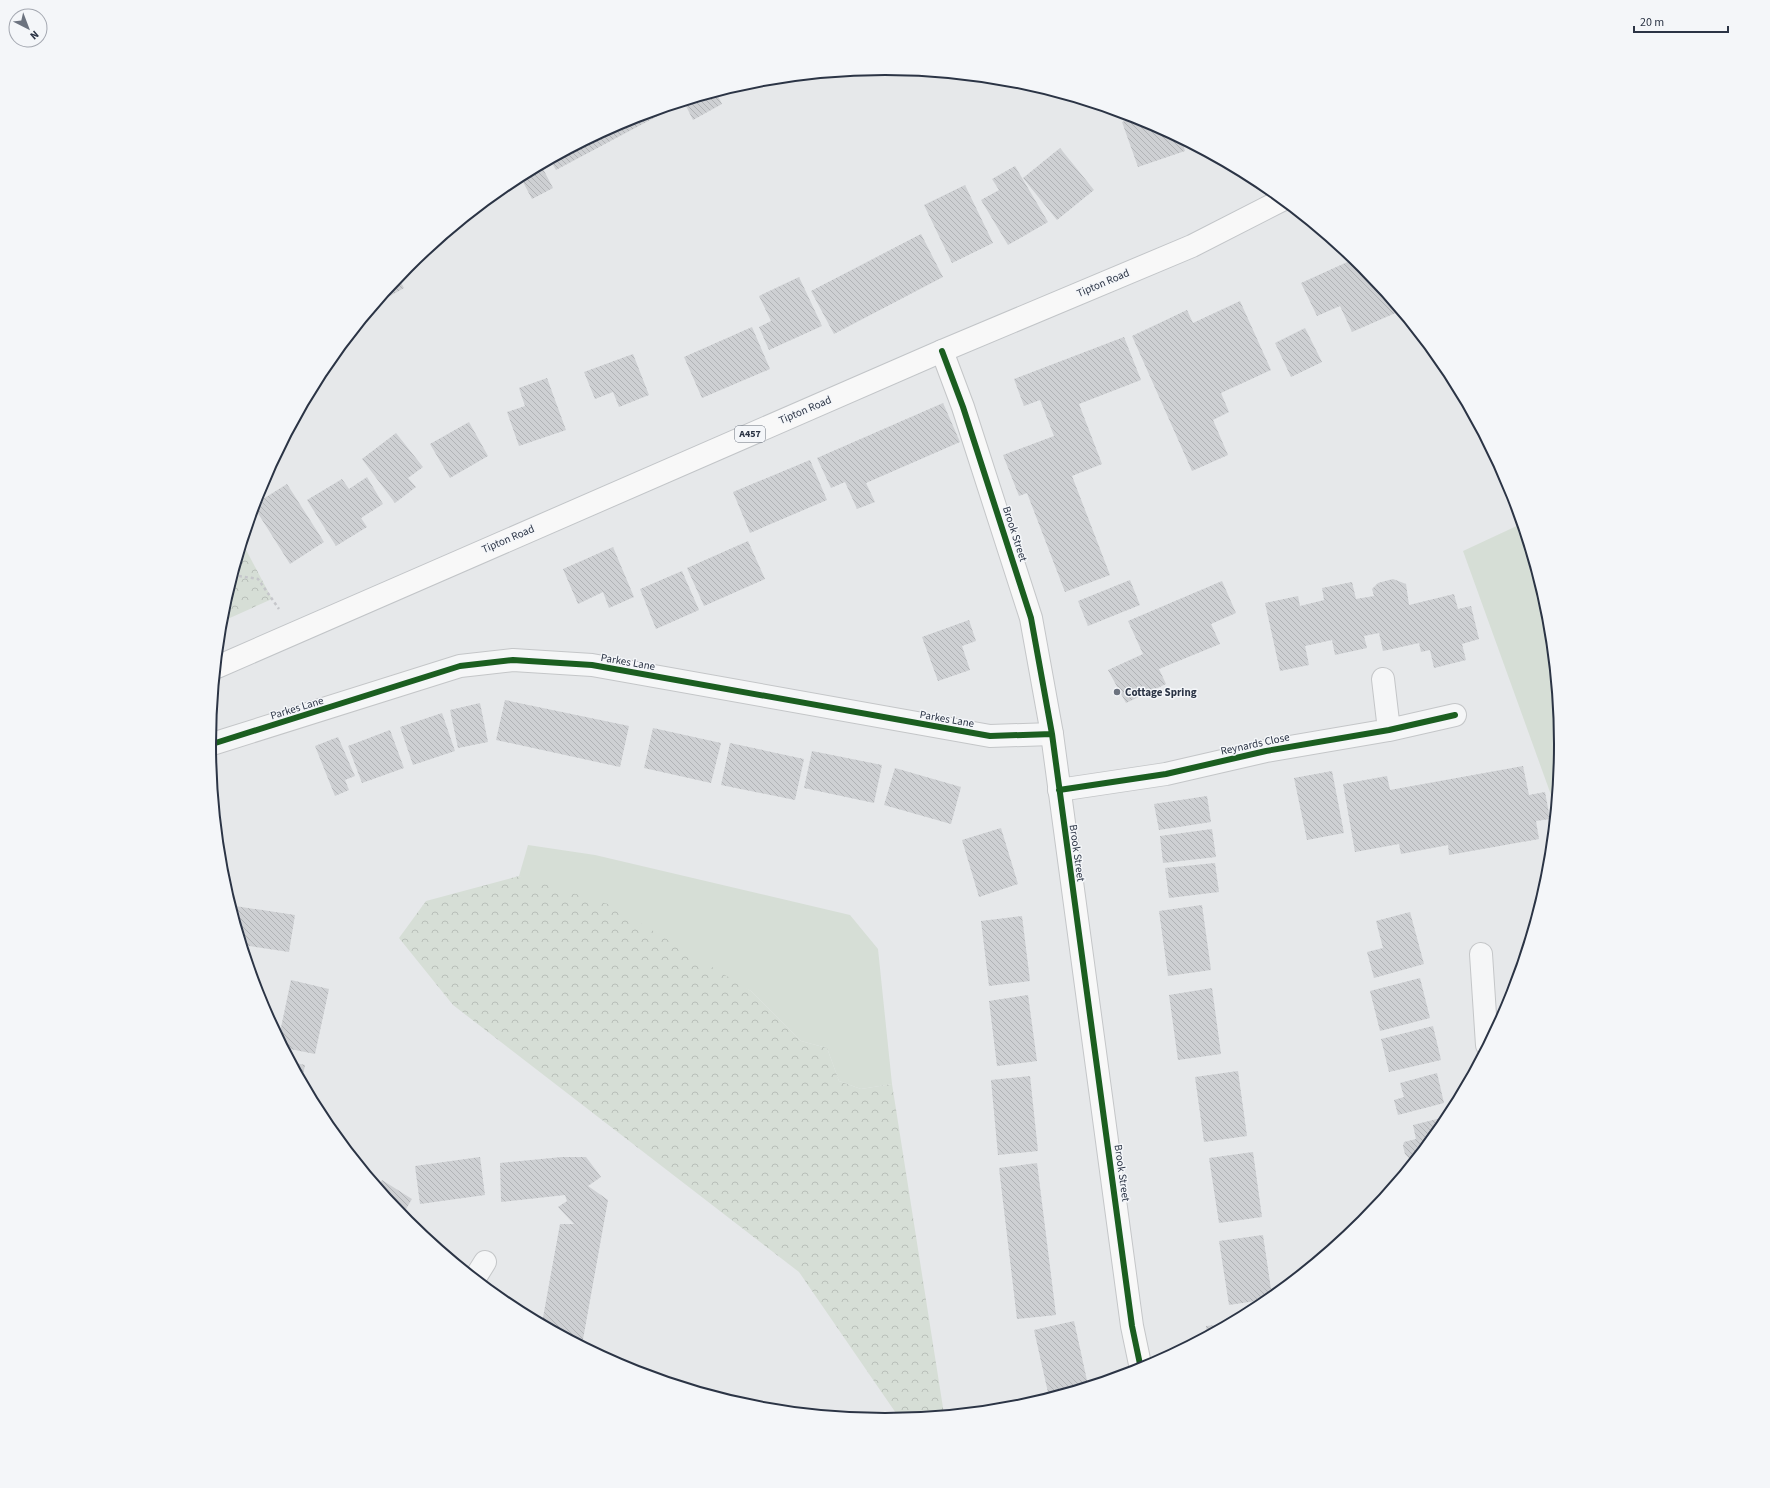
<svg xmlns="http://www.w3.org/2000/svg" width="1770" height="1488" viewBox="0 0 1770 1488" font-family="'Source Sans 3',sans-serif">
<defs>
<pattern id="forest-crowns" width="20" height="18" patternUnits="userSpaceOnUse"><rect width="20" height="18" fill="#d6ded6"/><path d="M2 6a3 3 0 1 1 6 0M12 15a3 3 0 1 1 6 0" fill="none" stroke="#b8bfb9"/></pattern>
<pattern id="building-back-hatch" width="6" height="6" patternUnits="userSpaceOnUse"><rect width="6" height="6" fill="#ced0d3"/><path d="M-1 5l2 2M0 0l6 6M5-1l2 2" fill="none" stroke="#b1b3b6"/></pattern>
</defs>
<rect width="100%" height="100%" fill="#e6e8ea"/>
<path fill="#d6ded6" d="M1521,524L1548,612L1561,744L1555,806L1463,551Z
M528,845L595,855L850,915L878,949L892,1084L861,1089L839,1081L827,1048L801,1041L751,991L519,876Z"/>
<path fill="url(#forest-crowns)" d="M243,544L272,599L221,622L222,612Z
M519,876L611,905L751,991L801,1041L827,1048L839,1081L861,1089L892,1084L944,1414L900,1419L799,1272L453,1005L399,938L426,901Z"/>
<path fill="url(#building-back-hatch)" d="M735,86L718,96L722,104L693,120L684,102Z
M684,102L556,170L550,160L627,119Z
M1136,117L1144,120L1187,142L1183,144L1185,151L1138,167L1122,122Z
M1060,148L1094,190L1057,220L1023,178Z
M541,165L553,188L532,199L523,182L490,198L510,182Z
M1015,166L1048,222L1008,245L981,200L999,190L992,179Z
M965,185L993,243L952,263L924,205Z
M921,234L943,277L834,334L811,291Z
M1354,259L1363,266L1400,311L1352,332L1340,306L1317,316L1301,283Z
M398,277L404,288L376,304Z
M799,277L822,326L769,350L759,327L771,321L759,296Z
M1240,301L1271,370L1221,393L1229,412L1213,420L1228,455L1192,471L1132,336L1187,310L1193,323Z
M752,327L770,369L702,398L684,357Z
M1305,328L1322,362L1291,377L1275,343Z
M1124,337L1141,380L1079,404L1102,464L1072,476L1110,575L1065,592L1027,493L1019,496L1003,455L1054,436L1040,400L1024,406L1014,379Z
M633,354L649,395L619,407L613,392L595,399L584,372Z
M547,378L566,430L519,446L507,412L525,406L519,388Z
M943,403L960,442L866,483L875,502L857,509L845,482L831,488L817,458Z
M469,422L488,456L450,478L430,444Z
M396,433L423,467L408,478L416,487L395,503L362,459Z
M810,460L827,500L750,533L733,492Z
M367,477L383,504L361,518L367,527L336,546L307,500L342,479L349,489Z
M287,484L324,542L290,564L254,507L255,504Z
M748,541L765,579L704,606L687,568Z
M613,547L634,597L609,608L603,592L578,604L563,569Z
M682,571L699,610L656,629L640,589Z
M1393,579L1406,584L1409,605L1454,594L1458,609L1471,606L1479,639L1462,644L1466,660L1434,668L1430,650L1421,652L1419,643L1383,651L1379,633L1364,636L1367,648L1335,655L1332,640L1305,646L1309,665L1280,671L1265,603L1298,596L1300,606L1324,600L1322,588L1352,582L1356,599L1374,596L1372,589L1378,583Z
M1130,580L1140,605L1088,626L1078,601Z
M1222,581L1236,613L1211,624L1220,644L1159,669L1166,684L1126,703L1108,670L1143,654L1128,621Z
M969,620L976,641L962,646L970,670L938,681L922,637Z
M505,700L629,726L620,767L496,740Z
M480,703L488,742L458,748L450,710Z
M442,713L455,751L413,765L400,727Z
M653,728L721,743L711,783L644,768Z
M390,730L404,768L362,783L348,746Z
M338,737L355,776L345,780L349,790L335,796L315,746Z
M730,743L804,759L795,800L721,785Z
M812,751L882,765L874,803L804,788Z
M1523,766L1529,795L1545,792L1550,819L1536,821L1539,839L1449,855L1448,845L1401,854L1399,844L1355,852L1343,784L1387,776L1390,790Z
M895,768L961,787L951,824L884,805Z
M1332,771L1344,833L1307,840L1294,778Z
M1207,796L1211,822L1159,830L1154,804Z
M1001,828L1018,884L979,897L962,840Z
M1212,829L1216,857L1163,863L1160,836Z
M1215,863L1219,892L1169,898L1165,868Z
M1202,905L1211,970L1168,976L1159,911Z
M235,906L295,915L289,952L243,945L234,915Z
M1410,912L1424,964L1374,978L1367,952L1383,948L1376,921Z
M1022,916L1030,981L989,986L981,921Z
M1420,978L1430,1018L1380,1031L1370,991Z
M291,980L329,989L315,1054L285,1048L279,1037Z
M1212,988L1221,1054L1178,1060L1169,995Z
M1028,995L1037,1061L997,1066L989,1001Z
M1433,1026L1441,1060L1389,1072L1381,1039Z
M292,1062L305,1065L302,1080L298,1072Z
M1238,1071L1247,1136L1204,1142L1195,1077Z
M1437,1073L1444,1103L1398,1115L1394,1100L1404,1097L1400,1083Z
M1030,1076L1038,1151L998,1155L991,1080Z
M1445,1117L1446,1121L1415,1159L1411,1160L1405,1154L1403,1146L1404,1142L1416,1139L1413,1125Z
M1253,1152L1262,1217L1219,1223L1209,1158Z
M480,1157L485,1195L420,1204L415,1166Z
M562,1157H586L601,1177L588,1186L608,1200L582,1345L542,1323L560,1224H574L558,1207L567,1201L565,1195L501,1202L500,1163Z
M1037,1163L1056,1315L1017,1319L999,1168Z
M382,1180L412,1199L402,1216L378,1187Z
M1263,1235L1272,1296L1269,1299L1229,1305L1219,1241Z
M1074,1321L1088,1385L1049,1397L1034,1330Z
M1227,1324L1207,1335L1206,1326Z"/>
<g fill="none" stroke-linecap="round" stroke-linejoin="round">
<g stroke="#c4c6c8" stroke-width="24">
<path id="street" d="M1383,679L1389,730
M209,745L460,666L513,660L592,665L990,736L1052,734
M1059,790L1166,774L1266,751L1389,730L1455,715
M1481,954L1487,1045
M475,1278L485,1262"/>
</g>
<g stroke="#c4c6c8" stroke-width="24">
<path id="secondary" d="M942,351L963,407L1031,618L1052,734L1132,1326L1141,1369"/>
</g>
<g stroke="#c2c5c8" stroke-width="24">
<path id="primary" d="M217,667L942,351L1192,246L1282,200"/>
</g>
<path stroke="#c5c6ca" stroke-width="2.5" stroke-dasharray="3 3" stroke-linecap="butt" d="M233,575L258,579L279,609"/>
<use href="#street" stroke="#f5f6f7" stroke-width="22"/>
<use href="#secondary" stroke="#f8f8f8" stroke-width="22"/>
<use href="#primary" stroke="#f8f8f8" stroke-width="22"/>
<g stroke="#f4f6f9" stroke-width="8">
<path id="cycleway" d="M942,351L963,407L1031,618L1052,734L1132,1326L1141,1369
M209,745L460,666L513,660L592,665L990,736L1052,734
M1059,790L1166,774L1266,751L1389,730L1455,715"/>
</g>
<use href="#cycleway" stroke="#1b5e20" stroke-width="6"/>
</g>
<circle fill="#6c737f" stroke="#f4f6f9" stroke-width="1.5" cx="1117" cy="692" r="4"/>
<g text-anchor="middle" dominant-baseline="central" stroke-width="3" stroke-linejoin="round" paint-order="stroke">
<rect fill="#f4f6f9" stroke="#676e7b" stroke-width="1" x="735" y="426" width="30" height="16" rx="3"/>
<g font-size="10" font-weight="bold" fill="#2b3445">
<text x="750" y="434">A457</text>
</g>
<g font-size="11" fill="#2b3445" stroke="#f4f6f9">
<text transform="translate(1103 283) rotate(-23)">Tipton Road</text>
<text transform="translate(805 410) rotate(-23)">Tipton Road</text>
<text transform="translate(1015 534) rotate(72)">Brook Street</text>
<text transform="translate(508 539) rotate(-23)">Tipton Road</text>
<text transform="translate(628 662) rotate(10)">Parkes Lane</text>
<text transform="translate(297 708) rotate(-17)">Parkes Lane</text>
<text transform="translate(947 719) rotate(10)">Parkes Lane</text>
<text transform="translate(1255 744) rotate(-12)">Reynards Close</text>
<text transform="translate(1077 853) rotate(82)">Brook Street</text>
<text transform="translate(1122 1173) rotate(82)">Brook Street</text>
</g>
<g font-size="11" font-weight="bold" fill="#2b3445" stroke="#f4f6f9" text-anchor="start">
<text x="1125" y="692">Cottage Spring</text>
</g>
</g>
<path d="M0 0H1770V1488H0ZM216 744a669 669 0 1 1 1338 0a669 669 0 1 1-1338 0Z" fill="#f4f6f9" fill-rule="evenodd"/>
<path fill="none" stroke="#2b3445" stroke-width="2" d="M216 744a669 669 0 1 1 1338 0a669 669 0 1 1-1338 0Z"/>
<g transform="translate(28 28) rotate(138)"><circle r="19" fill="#f4f6f9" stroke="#a4a8b1"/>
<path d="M0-3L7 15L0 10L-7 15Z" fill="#6c737f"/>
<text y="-6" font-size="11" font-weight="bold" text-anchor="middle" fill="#2b3445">N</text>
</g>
<path d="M1634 26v6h94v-6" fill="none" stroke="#2b3445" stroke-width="2"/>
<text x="1640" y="26" font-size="12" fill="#2b3445" stroke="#f4f6f9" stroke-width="3" paint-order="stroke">20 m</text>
</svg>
